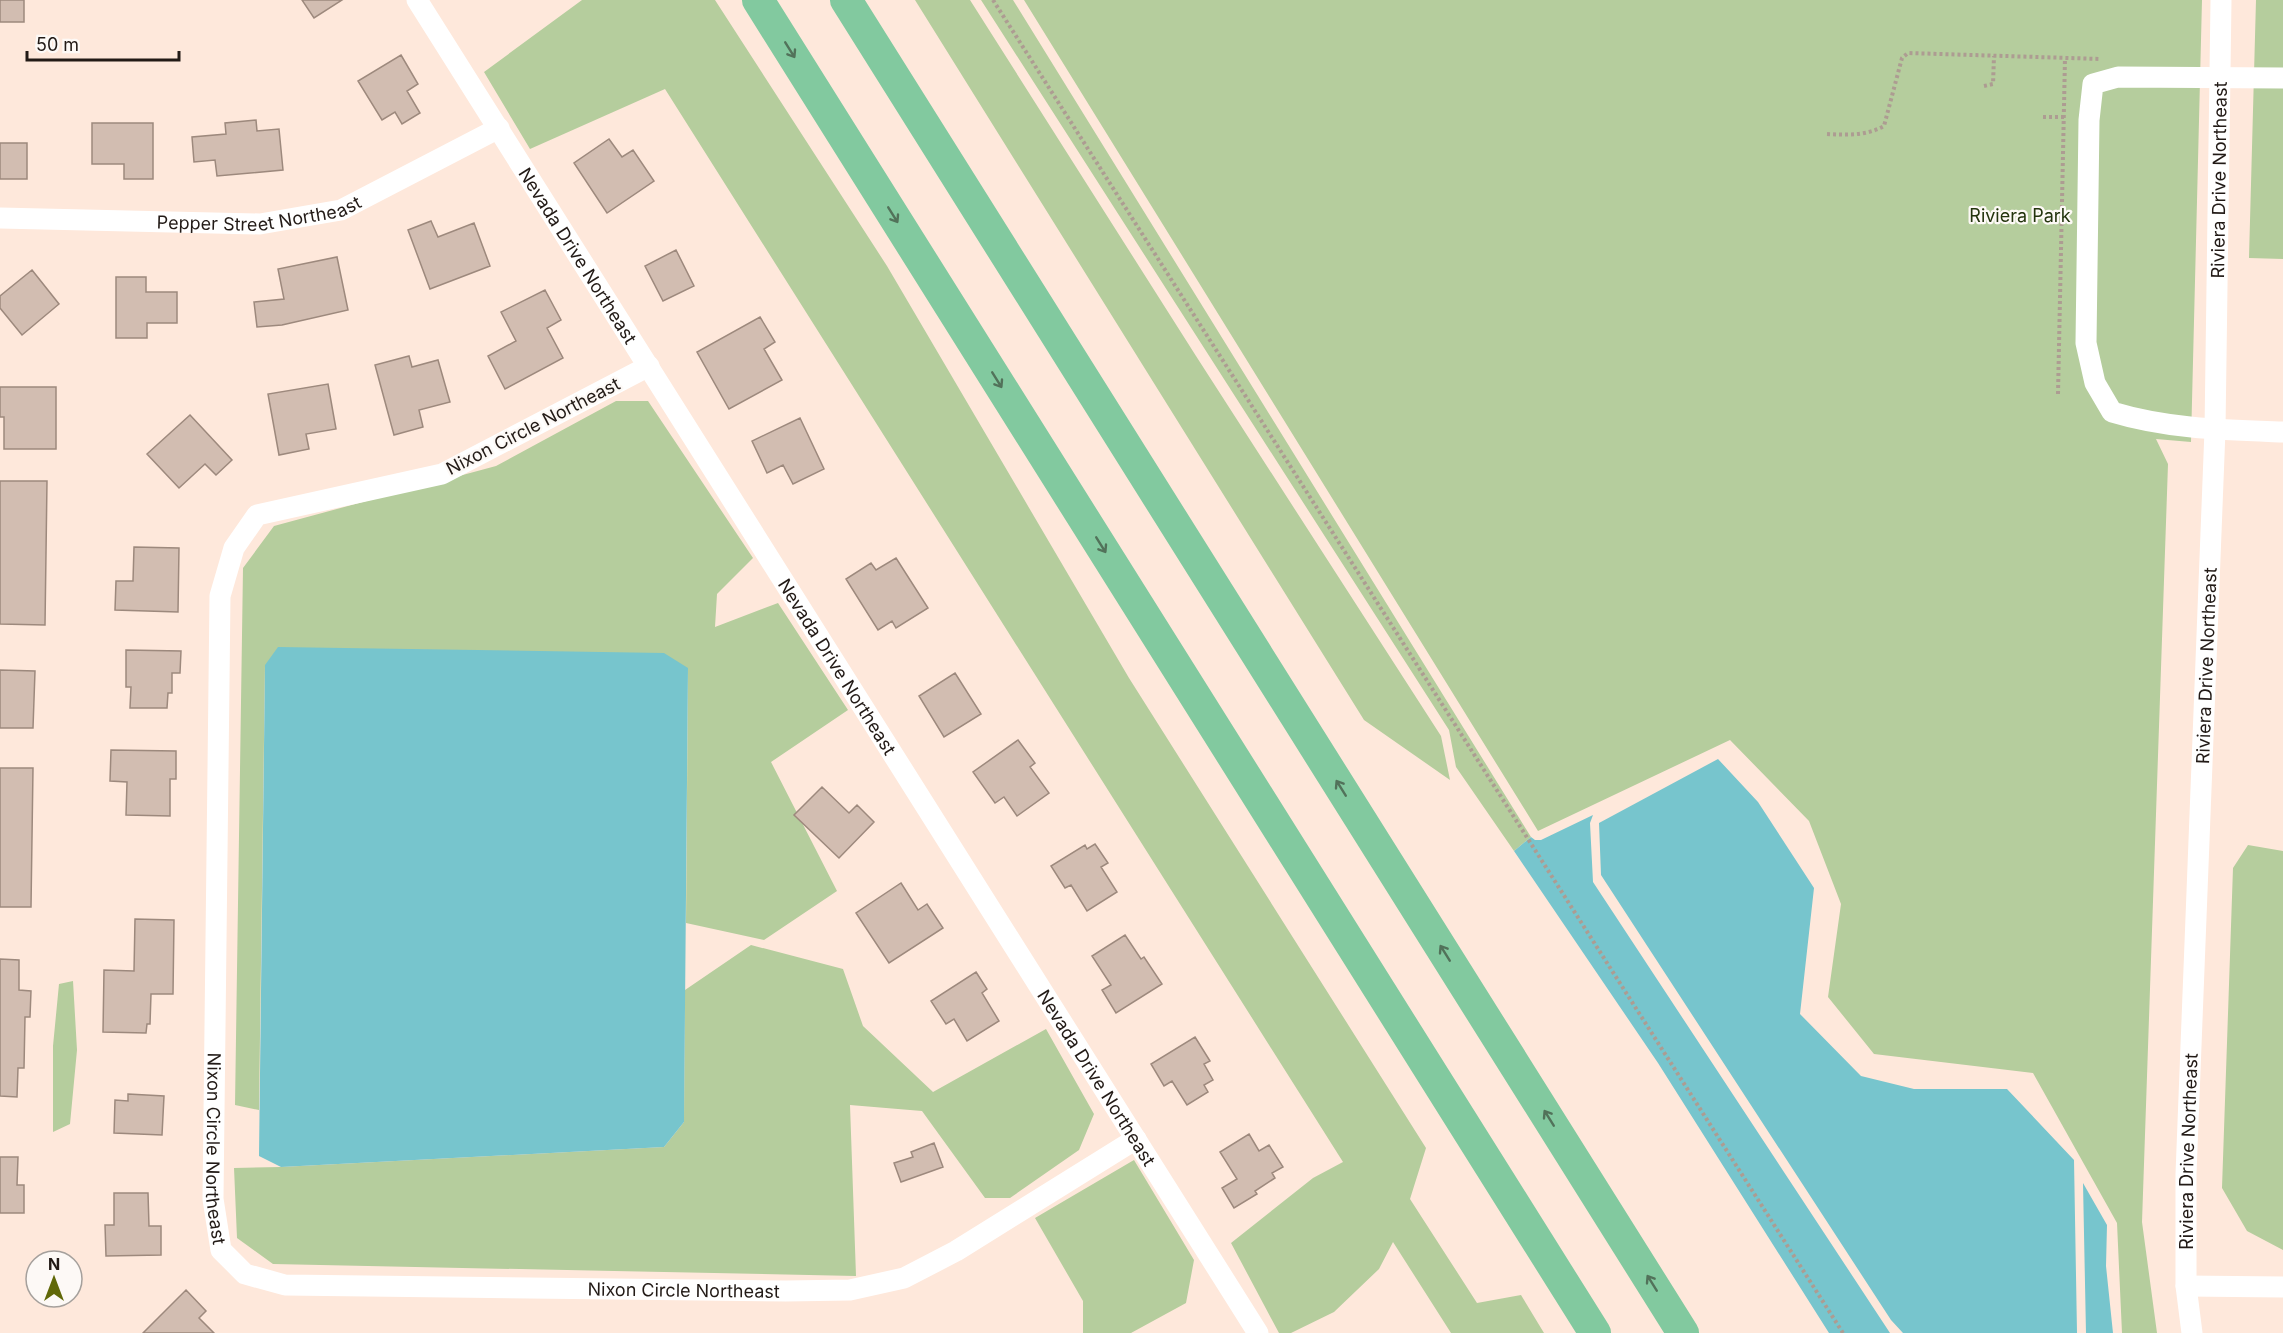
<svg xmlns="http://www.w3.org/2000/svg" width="2283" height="1333" viewBox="0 0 2283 1333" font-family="Inter,sans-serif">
<rect width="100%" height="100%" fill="#fee8db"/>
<path fill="#b5cd9d" d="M582,0H715L887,266L1129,678L1426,1148L1410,1199L1477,1303L1521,1295L1544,1333H1451L1393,1242L1379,1269L1334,1312L1291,1333H1279L1231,1243L1313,1178L1343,1162L665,89L530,149L484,72Z
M915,0H970L1196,356L1441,736L1450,780L1364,720Z
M981,0H1013L1531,837L1514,851L1456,767L1449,730Z
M1024,0H2202L2191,442L2156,439L2168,464L2142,1222L2157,1333H2122L2117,1223L2033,1073L1874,1054L1828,997L1841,904L1809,821L1730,740L1538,831Z
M2256,0H2283V259L2249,258Z
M616,401H648L753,558L717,594L715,627L778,603L848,710L771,762L837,891L764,940L686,923L688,668L265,665L259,1110L235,1105L243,568L274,526L496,466Z
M2248,845L2283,851V1250L2247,1231L2222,1188L2233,868Z
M751,945L843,969L863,1026L933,1092L1046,1029L1094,1114L1079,1150L1010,1198H985L922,1111L850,1105L856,1276L273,1264L237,1238L234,1168L281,1167L664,1147L684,1122L685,990Z
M73,981L77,1050L70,1124L53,1132V1046L59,984Z
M1134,1160L1194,1260L1186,1303L1131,1333H1083V1301L1035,1218Z"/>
<path fill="#77c5cd" d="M278,647L664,653L688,668L684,1122L664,1147L281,1167L259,1156L265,665Z
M1718,759L1758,802L1814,888L1800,1014L1861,1076L1914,1089H2007L2074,1160L2077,1333H1903L1891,1320L1601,875L1599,823Z
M1593,815L1590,823L1593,882L1890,1333H1829L1658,1063L1514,851L1531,837L1535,840H1541Z
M2083,1183L2107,1225L2106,1266L2113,1333H2086Z"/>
<path fill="#d2bdb1" stroke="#9d897d" stroke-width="1.5" d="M0,0H24V22H0Z
M302,0H342L314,18Z
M401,55L418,84L407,91L420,113L402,124L395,112L382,120L358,81Z
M256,120L257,131L279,129L283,170L217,176L215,160L194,162L192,137L226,134L225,123Z
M92,123H153V179H124V164H92Z
M609,139L622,157L633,150L654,181L607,213L574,163Z
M0,143H27V179H0Z
M431,221L438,237L474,223L490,266L430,289L408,230Z
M676,250L694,286L663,301L645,266Z
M337,257L348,310L282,325L257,327L254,302L284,299L278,269Z
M32,270L59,304L22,335L0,308V296Z
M116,277H146V292H177V323H147V338H116Z
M545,290L561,320L547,328L563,358L505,389L488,356L516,341L501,312Z
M760,317L775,342L764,349L782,380L729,409L697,352Z
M409,356L412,367L438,360L450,402L419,410L423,427L394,435L375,365Z
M328,384L336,429L306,434L309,449L279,455L268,394Z
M0,387H56V449H4V417H0Z
M190,415L232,460L216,475L205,464L179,488L147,454Z
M800,418L824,469L793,484L783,465L767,473L752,441Z
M0,481H47L45,625L0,624Z
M134,547L179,548L178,612L115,610L116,581H133Z
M896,558L928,608L896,628L892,621L878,630L846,579L871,563L876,570Z
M126,650L181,651L180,673H172V693H168L167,708H130L131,687H126Z
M0,670L35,671L33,728H0Z
M955,673L981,714L944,737L919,696Z
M1018,740L1035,763L1030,767L1049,793L1017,816L1004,797L995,803L973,772Z
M111,750L176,751V779H170V816L126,815L127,782L110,781Z
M0,768H33L31,907H0Z
M822,787L849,813L857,805L874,822L839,858L794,815Z
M1095,844L1108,863L1101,867L1117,892L1087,911L1071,885L1065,888L1051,866L1085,845L1087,849Z
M901,883L918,910L927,904L943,928L889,963L856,913Z
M135,919L174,920L173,994H151L150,1024H147L146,1033L103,1032L104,970L134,971Z
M1125,935L1141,959L1144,957L1162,984L1116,1013L1102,990L1111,985L1092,956Z
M0,959L19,960V990L31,991L30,1017H25L24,1068H18L17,1097L0,1096Z
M976,972L987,989L982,993L999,1021L967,1041L954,1019L946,1024L931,1001Z
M1195,1037L1210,1061L1204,1064L1213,1080L1204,1085L1208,1092L1187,1105L1172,1081L1164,1086L1151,1064Z
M128,1094L164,1096L162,1135L114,1133L115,1100L128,1101Z
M1249,1134L1259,1151L1269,1145L1283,1167L1272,1173L1275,1178L1255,1191L1257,1194L1234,1208L1222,1188L1237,1179L1220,1152Z
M934,1143L943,1167L901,1182L894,1163L913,1157L911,1152Z
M0,1157H18L17,1185H24V1213H0Z
M114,1193H148L149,1226H161V1255L106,1256L105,1225H114Z
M186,1290L206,1311L199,1318L214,1333H143Z"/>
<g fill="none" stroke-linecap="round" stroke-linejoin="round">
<path stroke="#ad9c92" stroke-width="4" stroke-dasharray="3 3" stroke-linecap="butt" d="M993,0L1843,1333
M1984,86L1993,84L1994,56
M2043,117H2064
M1827,134C1847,135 1866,136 1884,126L1902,58L1908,53L2101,59
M2058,394L2065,58"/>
<g stroke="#fff" stroke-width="21">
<path id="s1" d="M417,0L1258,1333"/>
<path d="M2283,78L2118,77L2093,84L2089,120L2086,343L2095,383L2112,412C2168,429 2225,430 2283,432"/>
<path id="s2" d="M0,218L260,224L341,210L499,128"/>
<path id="s3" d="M649,366L442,474L257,515L234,548L220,596L213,1199L221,1250L245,1274L285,1285L786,1291L850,1290L904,1278L956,1251L1136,1139"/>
<path d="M2186,1286L2283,1287"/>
<path id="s4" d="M2192,1333L2186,1286V1174L2215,430L2221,0"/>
</g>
<path stroke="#82c99f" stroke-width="32" d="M758,0L1595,1333
M846,0L1683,1333"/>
</g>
<defs><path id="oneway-shaft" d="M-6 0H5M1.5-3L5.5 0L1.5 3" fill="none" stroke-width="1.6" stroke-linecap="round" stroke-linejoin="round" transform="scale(1.5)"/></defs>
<g stroke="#52725a">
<use href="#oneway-shaft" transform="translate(790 50) rotate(58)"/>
<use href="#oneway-shaft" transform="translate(893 215) rotate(58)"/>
<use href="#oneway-shaft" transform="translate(997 380) rotate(58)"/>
<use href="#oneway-shaft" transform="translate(1101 545) rotate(58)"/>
<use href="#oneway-shaft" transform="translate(1341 788) rotate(-122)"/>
<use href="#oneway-shaft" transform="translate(1445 953) rotate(-122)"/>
<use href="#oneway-shaft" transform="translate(1549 1118) rotate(-122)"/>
<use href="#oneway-shaft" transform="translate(1652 1283) rotate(-122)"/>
</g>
<g text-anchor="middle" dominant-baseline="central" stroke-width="4.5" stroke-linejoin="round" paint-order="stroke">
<g font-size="18" fill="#221a16" stroke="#fdf9f6">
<text stroke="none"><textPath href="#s4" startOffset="1154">Riviera Drive Northeast</textPath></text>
<text stroke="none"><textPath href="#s2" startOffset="260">Pepper Street Northeast</textPath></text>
<text stroke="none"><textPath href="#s1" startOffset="302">Nevada Drive Northeast</textPath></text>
<text transform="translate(533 426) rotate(-27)">Nixon Circle Northeast</text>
<text stroke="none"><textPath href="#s1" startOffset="788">Nevada Drive Northeast</textPath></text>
<text stroke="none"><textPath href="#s4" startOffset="668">Riviera Drive Northeast</textPath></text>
<text stroke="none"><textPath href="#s1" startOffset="1274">Nevada Drive Northeast</textPath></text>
<text stroke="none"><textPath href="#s3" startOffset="1066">Nixon Circle Northeast</textPath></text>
<text stroke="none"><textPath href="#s4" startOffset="182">Riviera Drive Northeast</textPath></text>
<text stroke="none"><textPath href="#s3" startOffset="1642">Nixon Circle Northeast</textPath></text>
</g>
<g font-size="18" fill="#23340d" stroke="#fdf9f6">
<text x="2020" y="215">Riviera Park</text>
</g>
</g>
<g transform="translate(54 1279)"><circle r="28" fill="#fdf9f6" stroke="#a5a09c" stroke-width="1.5"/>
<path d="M0-4.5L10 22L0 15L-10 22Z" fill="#616808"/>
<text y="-9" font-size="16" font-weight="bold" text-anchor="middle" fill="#221a16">N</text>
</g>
<path d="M27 51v9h152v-9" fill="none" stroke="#221a16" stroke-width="3"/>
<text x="36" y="51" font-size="18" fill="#221a16" stroke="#fdf9f6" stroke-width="4.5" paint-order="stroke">50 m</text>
</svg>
